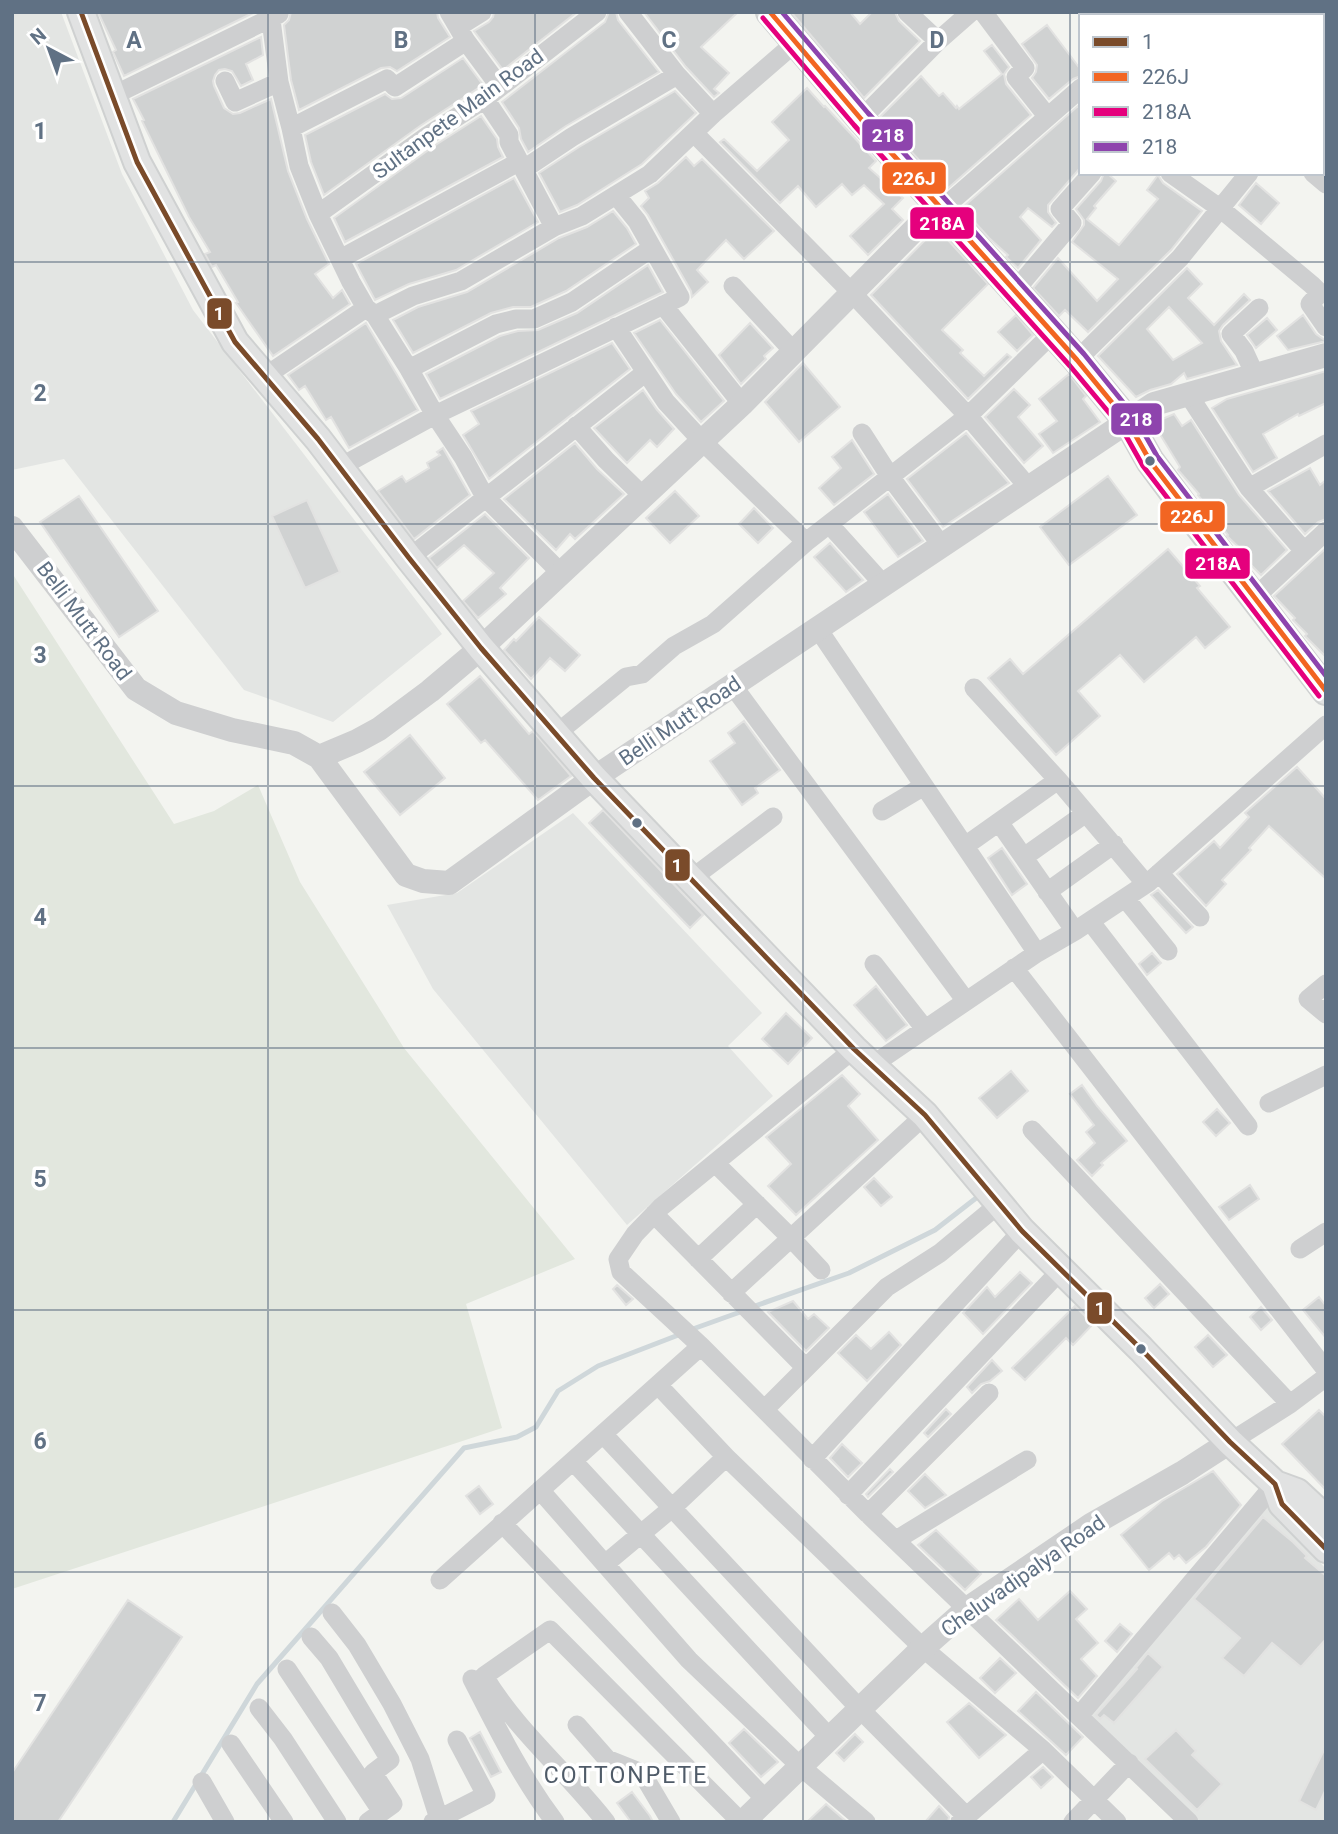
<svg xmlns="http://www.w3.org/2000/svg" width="1338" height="1834" viewBox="0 0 1338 1834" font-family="Roboto,sans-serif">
<rect width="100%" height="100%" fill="#f3f4f0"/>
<path fill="#e3e5e3" d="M12,12H61L122,174L193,310L442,634L333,722L244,690L64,459L12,470Z
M573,813L762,1013L728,1046L773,1096L627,1225L433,989L387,905L457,893Z
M1267,1504L1326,1569V1822H1198L1090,1718Z"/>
<path fill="#e2e7de" d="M12,573L174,824L214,811L258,785L300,882L404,1048L575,1259L466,1304L502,1428L12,1589Z"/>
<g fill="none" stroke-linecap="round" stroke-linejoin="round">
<path stroke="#cfd7da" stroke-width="5" d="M752,1307L849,1273L935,1230L980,1195
M690,1330L743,1311
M173,1822L257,1684L464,1448L517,1437L536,1427L558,1391L598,1366L681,1334"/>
</g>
<path fill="#d0d2d2" stroke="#e2e2e1" stroke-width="2" fill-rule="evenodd" d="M98,12H255L124,76L113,52L116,50Z
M291,12H437L438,18L450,37L397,71L390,67L381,68L299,110L291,80L284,25L289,20Z
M494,12H577L503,70L474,31L489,22L493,17Z
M609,12H616L618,20L659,72L566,126L528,152L521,139L519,128L502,102L605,22Z
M644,12H738L701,47L729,73L714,89L719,93L714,97L686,67Z
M791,12H850L860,24L872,12H895L899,21L920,41L864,98Z
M1047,25L1081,70V76L1073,79L1049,99L1032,78L1036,72L1037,65L1022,44Z
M261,37L263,55L246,64L253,80L241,86L232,71L225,69L219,70L215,75L213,81L214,86L224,108L233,114L240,113L271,99L288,171L307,219L329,264L315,274L333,298L342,290L350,304L273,356L236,303L238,302L216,265L212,267L205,254L210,252L189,217L142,121L144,120L133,99Z
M992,45L1009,67L1004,74L1006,84L1031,115L946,190L880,117L921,76L937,94L939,96L943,93L956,108L957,106L959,109L1002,74L984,51Z
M463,58L483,85L420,126L324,195L311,162L305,135L385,94L392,99L401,98Z
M807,88L824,107L825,106L876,161L869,168L903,198L892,209L903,220L868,255L850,236L884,204L864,185L852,195L842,184L816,207L798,186L780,203L720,142L724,139L757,171L789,140L772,122Z
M675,91L696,113L642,164L577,205L560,212L539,173L579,147Z
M1078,106L1081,109V167L1048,205V212L1056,223L1052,227L1028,208L1020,217L1041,240L1018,268L1006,257L1008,255L989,238L962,208Z
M481,116L497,139L498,147L503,157L345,242L334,218L434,146Z
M686,157L694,166L702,159L774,231L744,259L726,240L697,270L708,282L692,297L691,291L648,215L641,206L649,198L645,191L658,183Z
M1104,173H1107L1116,181L1094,206L1096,208L1087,219L1119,245L1158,199L1147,190L1158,175L1163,183L1202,211L1171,250L1088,332L1065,310L1059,316L1033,288L1058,258L1097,301L1118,279L1072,242L1084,225V220L1076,209L1101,181Z
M514,178L538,222L456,270L409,284L375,300L356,264Z
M1256,183L1279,203L1261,224L1239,205Z
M613,211L627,228L636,244L566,291L531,307H513L491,313L413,353L393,320L418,307L467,292L559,238L587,227Z
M937,228L988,284L942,330L963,350L960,353L984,376L1007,354L1011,357L968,399L871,295Z
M648,265L663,292L440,399L426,374L500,336L518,331L538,330L577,313Z
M1187,268L1202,284L1188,298L1214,325L1244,294L1250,300L1223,325L1219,331L1221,341L1237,365L1187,379L1184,373L1171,384L1150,390L1136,397L1098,356ZM1169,307L1202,343L1173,360L1147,329Z
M1016,315L1033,335L1017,351L998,332Z
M1303,315L1316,334L1326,341L1288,350L1277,336Z
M1267,318L1277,330L1256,348L1247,335Z
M660,320L724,401L701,422L676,394L634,333Z
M366,323L418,410L349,448L331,417L326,420L305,386L299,390L288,375Z
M750,323L773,348L764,356L766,359L741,384L719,355Z
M612,343L630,369L489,479L463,435L479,424L471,411Z
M803,363L840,407L799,442L765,402Z
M1326,371V403L1299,416L1298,414L1263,434L1277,458L1253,472L1212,408L1227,399Z
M1069,374L1086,396L1083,399L1100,422L1053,453L1039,434L1057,421L1039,399Z
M1014,389L1030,405L1018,417L1043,446L1024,463L985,417Z
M643,390L657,410L674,429L657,447L650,440L627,463L594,428Z
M1174,414L1182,426L1191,420L1239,495L1287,550L1261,575L1244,558L1247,555L1227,536L1228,535L1212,515L1213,514L1198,495L1199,494L1178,470L1180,467L1153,423Z
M966,433L1009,483L943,527L907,479Z
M852,440L874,474L834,505L819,488L841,468L832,457Z
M575,443L597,469L624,494L575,539L570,534L556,550L504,499Z
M443,448L470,495L414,539L378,491L402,476L406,482L429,468L427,463L440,455L437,452Z
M1310,468L1320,485L1326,480V519L1318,522L1305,534L1268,491Z
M1108,476L1137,515L1069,565L1040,527Z
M675,491L699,516L670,543L646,518Z
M888,494L923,541L898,557L864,512Z
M79,496L158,611L119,637L40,522Z
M307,500L340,572L305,588L272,516Z
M754,508L773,528L758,543L739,524Z
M485,514L529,558L500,588L506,594L478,618L463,601L494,573L464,545L437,568L429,558Z
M830,543L863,580L846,592L814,557Z
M1326,548V657L1305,636L1307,634L1293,620L1295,618L1274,596Z
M1168,549L1200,586L1197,588L1230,627L1205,648L1196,637L1144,682L1120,655L1078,691L1100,716L1056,755L988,678L1010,659L1023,674Z
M539,617L580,655L565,671L550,658L531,679L504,650L514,639L516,641Z
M480,676L529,734L533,731L571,776L538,800L485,740L481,743L447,704Z
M744,721L780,770L755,788L758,793L742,805L710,761L735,743L728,733Z
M410,735L445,778L400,815L364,772Z
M1297,767L1326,799V879L1269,826L1249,848L1251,850L1222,880L1226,884L1206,906L1177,874L1214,841L1220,848L1249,817L1245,813Z
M603,810L703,915L690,928L589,823Z
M1002,848L1027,884L1012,895L988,858Z
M1158,890L1193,927L1186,933L1151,895Z
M1152,953L1161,963L1147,975L1139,964Z
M876,986L907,1025L886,1041L854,1005Z
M786,1013L812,1038L788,1064L762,1039Z
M1011,1071L1028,1091L997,1118L979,1098Z
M842,1075L860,1094L848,1106L878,1140L796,1215L768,1186L791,1164L766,1137Z
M1082,1085L1097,1106L1127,1141L1101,1163L1103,1165L1092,1176L1077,1160L1095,1143L1086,1132L1094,1125L1070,1094Z
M1217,1109L1230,1123L1216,1136L1203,1122Z
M874,1178L892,1197L881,1206L864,1187Z
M1250,1185L1259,1199L1229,1220L1219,1207Z
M1020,1272L1032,1283L983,1334L963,1313L987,1287L995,1297Z
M1160,1284L1169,1294L1154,1308L1145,1298Z
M617,1285L633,1299L626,1305L613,1289Z
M1319,1297L1326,1306V1338L1303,1310Z
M793,1301L808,1319L814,1314L829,1328L806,1351L768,1312Z
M1075,1306L1093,1324L1073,1345L1066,1338L1025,1380L1012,1368Z
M1261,1307L1272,1320L1261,1330L1250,1317Z
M889,1332L901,1345L867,1381L838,1353L856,1335L871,1349Z
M1208,1335L1227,1355L1213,1367L1195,1347Z
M992,1360L1002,1371L990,1381L981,1384L972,1393L967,1387Z
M946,1409L951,1414L928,1437L924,1433Z
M1319,1410L1326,1417V1490L1282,1444Z
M842,1444L862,1463L848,1477L830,1458Z
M890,1469L893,1472L868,1497L866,1494Z
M1213,1471L1241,1505L1206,1547L1186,1563L1179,1555L1174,1559L1169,1553L1149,1570L1121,1535L1162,1501Z
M925,1474L946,1495L925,1508L908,1491Z
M479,1486L493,1504L480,1514L466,1496Z
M1263,1517L1293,1542L1307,1556L1305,1558L1326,1576V1639L1301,1667L1272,1643L1244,1676L1222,1658L1240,1638L1194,1599Z
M936,1530L981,1574L965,1590L918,1545Z
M1070,1591L1087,1609L1076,1619L1098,1643L1081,1659L1097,1676L1078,1698L996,1620L1019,1599L1038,1620Z
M128,1600L182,1637L58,1822H12V1773Z
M1120,1624L1132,1634L1117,1652L1105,1641Z
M1148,1653L1163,1667L1114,1723L1104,1715L1100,1719L1096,1715L1137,1669L1136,1668Z
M1000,1658L1016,1673L995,1693L980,1678Z
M1036,1692L1083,1737L1066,1755L1018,1711Z
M969,1703L1006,1735L979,1758L947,1722Z
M744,1729L778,1762L761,1777L729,1743Z
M1176,1730L1196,1751L1192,1755L1222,1784L1197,1810L1145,1759Z
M480,1732L501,1772L491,1777L470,1738Z
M855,1734L863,1742L844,1761L836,1753Z
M1326,1746V1789L1316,1810L1299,1801Z
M1043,1767L1053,1777L1041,1788L1031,1777Z
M632,1792L650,1816L653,1822H631L617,1803Z
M826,1804L847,1822H807Z
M939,1806L949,1817L948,1822H925Z"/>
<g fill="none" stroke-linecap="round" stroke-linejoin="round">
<g stroke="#cfd1d1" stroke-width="30">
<path id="secondary" d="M81,12L137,162L235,342L318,439L409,558L481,648L594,778L854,1049L925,1115L1022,1231L1141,1349L1230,1442L1275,1484L1297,1492L1326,1519
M770,12L861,119L1077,360L1128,422L1150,461L1182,504L1326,691
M1275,1484L1282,1504L1326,1549"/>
</g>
<path stroke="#cecfd0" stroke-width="19" d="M270,12L279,82L291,128L299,166L318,214L351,282L366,308L375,315L409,369L435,415L463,457L485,497L561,573
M449,12L466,41L500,87
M907,12L938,41
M983,12L1025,68L1016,77L1047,116
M1247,12L1250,16
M1310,12L1312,16
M1192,16L1198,12
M1283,16L1289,12
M458,27L482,12
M1322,36L1326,42
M1326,57L1323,60L1326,64
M225,81L235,102L279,82
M112,96L279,14
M485,99L509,135V142L554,227
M713,114L795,43
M861,119L938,41L971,12
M1322,125L1326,130
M291,128L387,79L395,87L466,41
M694,133L853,294L968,416L1029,488
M1170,173L1221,209L1312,285L1320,293L1310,304L1326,327
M1313,173L1326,184
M941,208L949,203L1081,88
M318,214L427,136L485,99L597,12
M340,259L513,165H530L572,137L677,75
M733,286L794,352
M1014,289L1023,281L1072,223L1060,209L1092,173
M663,305L742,404
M375,315L413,296L461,281L554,227L582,216L650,174L713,114L677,75L628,12
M616,327L646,372
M1077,360L1180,258L1249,173
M409,369L496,324L516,319H534L572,302L652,248
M1255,375L1244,351L1231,334L1259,308
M264,377L366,308
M1188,394L1249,488L1304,551
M576,426L606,460L643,496
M862,433L891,478L942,546
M340,467L435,415L680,297L637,221L616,195
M1249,488L1326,444
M829,524L884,585
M409,558L646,372L666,402L702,441L806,542
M1253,599L1326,531
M818,629L1037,953
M733,686L966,1001
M974,688L1058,780L1146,884
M556,734L626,677L642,674L674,646L713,624L806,542L968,416L1052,334
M882,811L924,786
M999,822L1075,931
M965,846L1058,780
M1024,857L1086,813
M1159,873L1200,917
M691,879L773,817
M1047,892L1114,844
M1125,898L1168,951
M1090,921L1248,1126
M874,964L925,1029
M1014,968L1326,1370
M1326,984L1308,999L1326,1014
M854,1049L661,1207L635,1234L618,1259L621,1272L701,1346L868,1514L1189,1822
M871,1066L1037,953L1075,931L1149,882L1326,725
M1269,1103L1326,1075
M1032,1130L1290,1404
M715,1163L791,1238L821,1270
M654,1214L806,1368
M1300,1249L1326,1232
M698,1259L757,1204
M731,1293L925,1115
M658,1385L726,1457L923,1648L1043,1750L1117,1822
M765,1409L887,1287L940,1253L999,1204
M603,1434L860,1709L966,1816
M1230,1442L1290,1404L1326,1377
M812,1459L1022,1231
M573,1461L830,1738
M540,1490L689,1660L800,1766L866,1822
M848,1495L1062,1269
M868,1514L989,1393
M502,1523L765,1799
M896,1540L1027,1460
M605,1564L672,1508L726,1457
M440,1580L701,1346
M332,1613L357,1645L392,1704L420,1759L440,1822
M311,1637L329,1658L390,1760L373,1773L393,1804L368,1822
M287,1669L382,1812
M472,1679C497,1728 521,1777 555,1822
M259,1708L283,1739L337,1822
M1079,1716L1275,1484
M577,1725L607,1759L642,1773L671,1822
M231,1744L284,1822
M202,1782L225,1822
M433,1822L486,1795L457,1740
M606,1822C567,1772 516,1730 484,1676L550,1630L741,1822
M960,1822L1043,1750
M1073,1822L1129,1763"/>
<path stroke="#cecfd0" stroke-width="24" d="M12,528L136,689L176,713L232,730L294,743L319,757L406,875L423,881L449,883L594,778L1154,404L1326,355
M319,757L357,741L379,729L430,691L481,648L742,404L930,214L941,208
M743,1822L923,1648L967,1609L1091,1525L1182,1473L1230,1442"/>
<use href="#secondary" stroke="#e1e2e2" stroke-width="26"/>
<g stroke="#fff" stroke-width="10">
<path id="bus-1" d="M81,12L137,162L235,342L318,439L409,558L481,648L594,778L854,1049L925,1115L1022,1231L1141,1349L1230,1442L1275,1484L1282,1504L1326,1549"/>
</g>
<g stroke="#fff" stroke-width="10">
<path id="bus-2" d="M770,12L861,119L1077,360L1128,422L1150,461L1326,691"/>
</g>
<g stroke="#fff" stroke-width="10">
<path id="bus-3" d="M763,18L854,125L1070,366L1121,427L1143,466L1319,696"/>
</g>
<g stroke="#fff" stroke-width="10">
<path id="bus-4" d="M782,12L868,113L1084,354L1135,417L1157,456L1326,676"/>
</g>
<use href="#bus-1" stroke="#7a4b2a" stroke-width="5"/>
<use href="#bus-2" stroke="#f26522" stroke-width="5"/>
<use href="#bus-3" stroke="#e5007d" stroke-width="5"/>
<use href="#bus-4" stroke="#8e44ad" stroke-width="5"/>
</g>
<path fill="none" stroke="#607184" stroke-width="2" stroke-opacity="0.55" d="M268,12V1822M535,12V1822M803,12V1822M1070,12V1822M12,262H1326M12,524H1326M12,786H1326M12,1048H1326M12,1310H1326M12,1572H1326"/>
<g fill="#607184" stroke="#fff" stroke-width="2.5">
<circle cx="1150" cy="461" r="6"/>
<circle cx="637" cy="823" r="6"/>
<circle cx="1141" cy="1349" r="6"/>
</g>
<g text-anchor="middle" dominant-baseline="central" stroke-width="7" stroke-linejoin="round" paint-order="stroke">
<g font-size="21" fill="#607184" stroke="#fff">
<text transform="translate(458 114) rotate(-36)">Sultanpete Main Road</text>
<text transform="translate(84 621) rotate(53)">Belli Mutt Road</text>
<text transform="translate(680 721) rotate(-34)">Belli Mutt Road</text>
<text transform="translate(1023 1576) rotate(-35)">Cheluvadipalya Road</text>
</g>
<g font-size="23" letter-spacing="2" fill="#4f5b68" stroke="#fff">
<text x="626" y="1775">COTTONPETE</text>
</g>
</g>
<g font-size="23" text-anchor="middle" font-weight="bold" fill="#607184" stroke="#fff" stroke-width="7" stroke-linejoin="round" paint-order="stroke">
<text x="134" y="48">A</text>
<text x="401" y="48">B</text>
<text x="669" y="48">C</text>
<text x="937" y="48">D</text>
<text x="40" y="139">1</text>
<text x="40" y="401">2</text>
<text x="40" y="663">3</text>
<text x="40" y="925">4</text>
<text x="40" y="1187">5</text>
<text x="40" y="1449">6</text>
<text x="40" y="1711">7</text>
</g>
<g stroke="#fff" stroke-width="2.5">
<rect x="861" y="118" width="53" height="34" rx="7" fill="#8e44ad"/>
<rect x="881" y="161" width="66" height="34" rx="7" fill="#f26522"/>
<rect x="909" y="206" width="66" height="34" rx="7" fill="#e5007d"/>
<rect x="206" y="297" width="27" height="33" rx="7" fill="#7a4b2a"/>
<rect x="1110" y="402" width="53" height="34" rx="7" fill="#8e44ad"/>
<rect x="1159" y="500" width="67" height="33" rx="7" fill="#f26522"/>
<rect x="1184" y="547" width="67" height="33" rx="7" fill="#e5007d"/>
<rect x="664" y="848" width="27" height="34" rx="7" fill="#7a4b2a"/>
<rect x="1086" y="1291" width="27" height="34" rx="7" fill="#7a4b2a"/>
</g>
<g font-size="19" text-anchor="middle" font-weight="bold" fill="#fff">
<text x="888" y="142">218</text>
<text x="914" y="185">226J</text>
<text x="942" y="230">218A</text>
<text x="219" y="320">1</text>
<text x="1136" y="426">218</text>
<text x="1192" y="523">226J</text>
<text x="1218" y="570">218A</text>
<text x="677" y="872">1</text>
<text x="1100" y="1315">1</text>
</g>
<rect width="1338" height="1834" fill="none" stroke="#607184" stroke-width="28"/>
<rect x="1079" y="14" width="245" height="161" fill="#ffffff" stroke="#bfc6ce" stroke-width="2"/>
<rect x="1093" y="37" width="35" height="10" fill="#7a4b2a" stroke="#bfc6ce" stroke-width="2"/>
<text x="1142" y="49" font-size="21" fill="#607184">1</text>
<rect x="1093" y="72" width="35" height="10" fill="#f26522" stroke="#bfc6ce" stroke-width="2"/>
<text x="1142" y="84" font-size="21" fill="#607184">226J</text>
<rect x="1093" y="107" width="35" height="10" fill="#e5007d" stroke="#bfc6ce" stroke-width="2"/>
<text x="1142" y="119" font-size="21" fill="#607184">218A</text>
<rect x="1093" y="142" width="35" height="10" fill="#8e44ad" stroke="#bfc6ce" stroke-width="2"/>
<text x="1142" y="154" font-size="21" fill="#607184">218</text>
<g transform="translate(49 49) rotate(319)" stroke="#ffffff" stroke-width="5" paint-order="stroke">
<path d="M0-5L12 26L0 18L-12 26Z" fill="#607184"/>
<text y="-10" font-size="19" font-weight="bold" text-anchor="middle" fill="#607184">N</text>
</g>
</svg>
